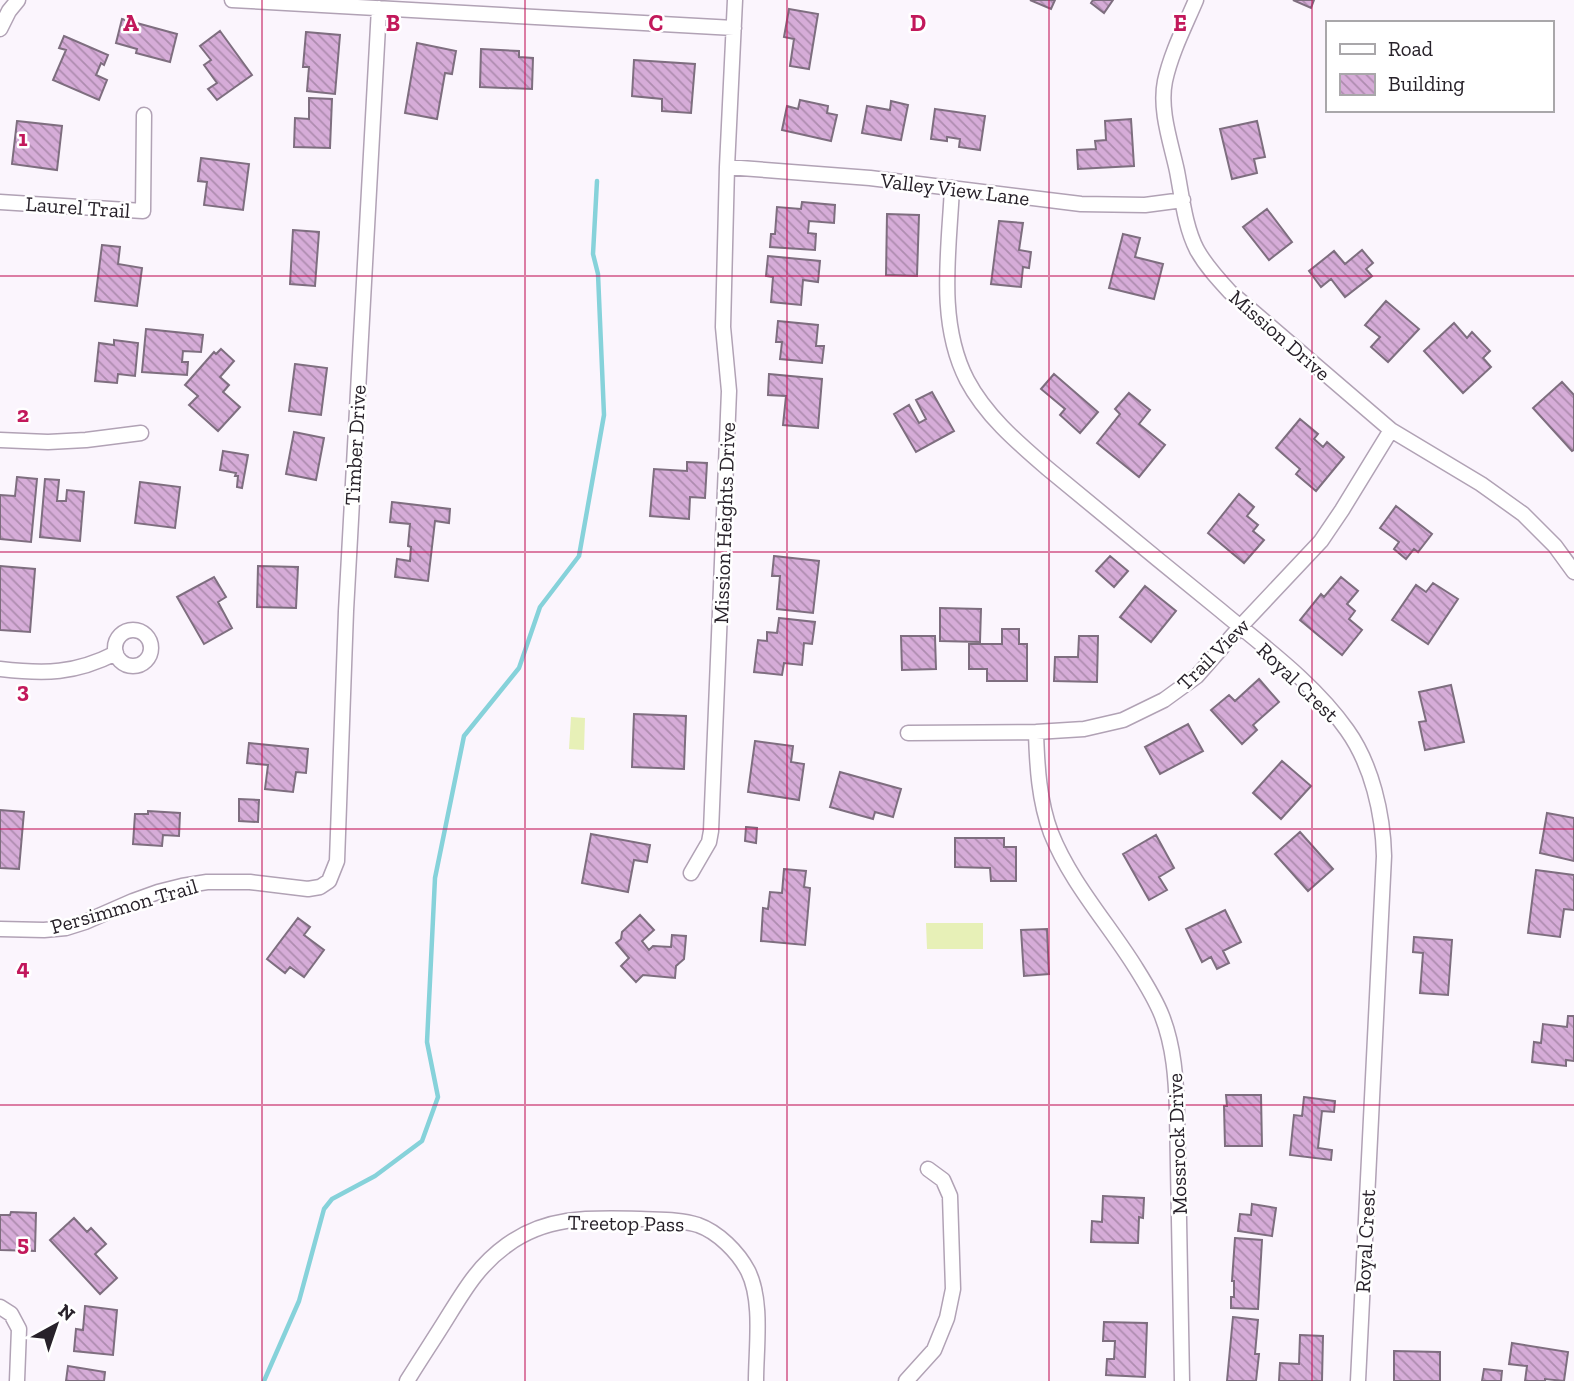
<svg xmlns="http://www.w3.org/2000/svg" width="1574" height="1381" viewBox="0 0 1574 1381" font-family="'Zilla Slab',serif">
<defs>
<pattern id="building-back-hatch" width="6" height="6" patternUnits="userSpaceOnUse" patternTransform="scale(1.75)"><rect width="6" height="6" fill="#d6acd8"/><path d="M-1 5l2 2M0 0l6 6M5-1l2 2" fill="none" stroke="#ae8caf"/></pattern>
</defs>
<rect width="100%" height="100%" fill="#fbf5fd"/>
<path fill="#e7f0b7" d="M571,717L585,718L584,750L569,749Z
M926,923H983V949H927Z"/>
<g fill="none" stroke-linecap="round" stroke-linejoin="round">
<path stroke="#86d2da" stroke-width="4.5" d="M264,1381L299,1301L324,1209L332,1199L375,1176L422,1141L438,1097L427,1042L435,878L464,736L519,668L540,607L579,556L604,415L598,274L593,254L597,181"/>
</g>
<path fill="url(#building-back-hatch)" stroke="#7e6e7f" stroke-width="2" d="M1030,0H1055L1051,9Z
M1093,0H1113L1104,13L1091,3Z
M1293,0H1314L1311,8Z
M789,9L818,14L809,69L790,66L794,39L784,37Z
M122,19L177,34L170,62L136,53L137,49L116,43Z
M220,31L252,75L217,100L208,89L217,83L204,65L211,60L200,46Z
M306,32L340,35L335,94L307,91L309,67H303Z
M64,36L108,55L104,65L101,63L96,75L107,80L99,100L53,80L66,50L59,48Z
M417,43L456,51L452,74L445,73L437,119L405,113Z
M481,49L519,51V57L533,58L532,89L480,87Z
M634,60L695,64L691,113L662,111V99L632,96Z
M309,98L332,99L330,148L294,147L295,118L309,119Z
M800,100L828,106L827,113L837,115L831,141L782,130L787,106L798,109Z
M891,101L908,105L901,140L862,133L867,106L890,110Z
M935,109L985,116L980,150L959,147L960,139L947,137V141L931,139Z
M1131,119L1134,166L1078,169L1077,150L1096,149L1095,141L1106,140L1105,121Z
M17,121L62,126L57,170L12,164Z
M1257,121L1265,157L1254,159L1257,173L1232,179L1220,129Z
M201,158L249,164L243,210L204,205L207,182L198,181Z
M802,202L835,205L834,223L809,221L808,233L816,234L815,250L770,247L771,234H775L777,207L801,209Z
M1267,209L1292,242L1269,260L1243,227Z
M887,214L919,215L917,276L886,275Z
M999,221L1023,223L1019,250L1031,252L1029,268L1023,267L1021,287L991,284Z
M293,230L319,232L315,286L290,284Z
M1123,234L1140,238L1135,257L1163,264L1154,299L1109,288Z
M102,245L120,247L118,264L142,268L137,306L95,301Z
M1362,250L1373,263L1366,269L1372,276L1345,297L1331,279L1321,287L1309,271L1334,251L1345,264Z
M768,256L820,261L818,282L803,280L801,305L771,302L773,277L766,276Z
M1386,301L1419,329L1388,362L1371,347L1380,337L1365,325Z
M778,321L818,325L816,346H824L822,363L780,359L782,342H776Z
M1454,323L1467,338L1472,332L1490,351L1483,358L1491,367L1463,393L1424,351Z
M146,329L203,335L201,352L183,351L182,362H188L187,375L142,372Z
M114,340L138,343L135,376L118,374L117,383L95,381L99,343L114,345Z
M221,349L234,361L220,377L229,385L223,392L240,407L218,431L189,405L198,396L185,385L214,352L216,354Z
M295,364L327,368L321,415L289,411Z
M769,374L822,379L818,428L783,425L786,396L768,395Z
M1054,374L1098,412L1080,433L1060,415L1065,409L1041,389Z
M1562,382L1574,395V450L1572,451L1533,408Z
M932,392L954,431L916,452L894,414L909,405L919,423L926,419L916,400Z
M1129,393L1150,410L1139,424L1165,445L1139,477L1097,443L1120,414L1115,409Z
M1300,419L1318,434L1314,439L1323,447L1327,442L1344,457L1316,491L1296,474L1300,469L1276,448Z
M294,432L324,438L316,480L286,474Z
M223,451L248,455L242,488L237,487L238,476H235L236,473L220,470Z
M687,462L707,463L705,498L690,497L689,519L650,516L654,469L687,471Z
M17,477L37,479L31,542L0,539V495L15,496Z
M45,479L59,480L57,501H66L67,490L84,492L80,541L40,537Z
M140,482L180,487L175,528L135,523Z
M1239,494L1254,507L1247,516L1258,525L1253,531L1264,540L1244,563L1208,533Z
M392,502L450,509L449,523L435,521L428,581L395,577L397,559L410,561L411,547L408,546L410,524L390,522Z
M1396,506L1432,534L1418,552L1414,549L1406,559L1394,549L1399,542L1380,528Z
M774,556L819,561L813,613L777,609L780,576H772Z
M1110,556L1128,571L1114,587L1096,571Z
M0,566L35,569L30,632L0,630Z
M258,566L298,567L296,608L257,607Z
M214,577L226,597L218,602L232,628L204,644L177,597Z
M1341,577L1358,591L1347,604L1355,611L1349,619L1362,630L1342,655L1300,620L1321,594L1324,597Z
M1433,583L1458,599L1428,644L1392,620L1416,585L1426,592Z
M1145,586L1176,611L1151,642L1120,617Z
M940,608L981,609L980,642L940,641Z
M779,618L815,622L812,644L804,643L802,665L784,663L782,675L754,672L758,640L767,641V632L777,633Z
M1002,629H1019V644H1027V681H987V669H969V644H1002Z
M901,636H935L936,669L902,670Z
M1079,636H1098L1097,682L1054,681L1055,657H1078Z
M1259,679L1279,702L1253,725L1257,730L1242,744L1211,710L1229,695L1235,701Z
M1451,685L1464,742L1425,750L1419,722L1426,721L1419,692Z
M634,714L686,716L684,769L632,767Z
M1188,724L1203,751L1160,774L1145,747Z
M755,741L793,746L791,762L804,764L799,800L748,792Z
M249,743L308,749L306,773L296,772L293,792L265,789L268,765L247,763Z
M1282,761L1311,786L1281,819L1253,793Z
M840,772L901,789L893,817L875,812L873,819L830,807Z
M239,799L259,800L258,822L239,821Z
M0,810L24,812L19,869L0,868Z
M148,811L180,813L179,836L163,835L162,846L133,844L135,814H148Z
M1547,813L1574,818V861L1540,853Z
M746,827L757,828L756,843L745,841Z
M1300,832L1333,869L1308,891L1275,854Z
M591,834L650,845L647,862L634,860L628,892L582,883Z
M1156,835L1174,868L1159,877L1167,890L1149,900L1123,854Z
M955,838H1004V847H1016V881H991L990,868L955,867Z
M784,869L806,871L804,887L810,888L805,945L761,941L763,908L768,909L770,892L782,893Z
M1536,870L1574,875V910L1564,909L1560,937L1528,933Z
M1225,910L1241,942L1223,951L1229,963L1217,969L1211,957L1202,962L1186,929Z
M640,915L654,930L642,941L649,950L653,946L671,947L672,935L686,936L684,959L676,966L675,978L643,975L636,982L621,966L629,958L616,943L621,939L622,932Z
M298,918L310,927L304,935L324,950L304,977L290,967L285,973L267,959Z
M1047,929L1049,974L1024,976L1021,930Z
M1414,937L1452,940L1448,995L1420,993L1423,953L1413,952Z
M1568,1016H1574V1061L1566,1060V1066L1532,1062L1534,1042L1541,1043L1543,1024L1567,1027Z
M1226,1095H1261L1262,1146H1225L1224,1106H1227Z
M1304,1097L1335,1101L1334,1112L1322,1111L1318,1148L1332,1150L1331,1160L1290,1155L1294,1115L1302,1116Z
M1103,1196L1144,1198L1143,1218L1139,1217L1138,1243L1091,1242L1092,1221L1102,1222Z
M1252,1204L1276,1208L1272,1236L1238,1231L1240,1214L1251,1215Z
M11,1212L36,1213L35,1251L0,1250V1215H10Z
M74,1218L87,1232L91,1228L106,1244L95,1254L117,1278L100,1294L50,1240Z
M1235,1238L1262,1240L1258,1309L1231,1308V1297H1234V1281H1232Z
M85,1306L117,1310L113,1355L74,1351L76,1329L83,1330Z
M1233,1317L1258,1320L1255,1354H1259L1256,1381H1227Z
M1104,1322L1147,1323L1145,1377L1106,1375L1107,1359H1114L1115,1341H1103Z
M1300,1335L1323,1336L1322,1381H1279L1280,1363L1299,1364Z
M1512,1343L1568,1352L1564,1381L1545,1379V1381H1525L1527,1366L1509,1364Z
M1394,1351L1440,1352V1381H1394Z
M68,1366L105,1372L104,1381H66Z
M1484,1369L1502,1371L1501,1381H1482Z"/>
<g fill="none" stroke-linecap="round" stroke-linejoin="round">
<g stroke="#b1a2b5" stroke-width="17">
<path id="minor" d="M232,0L734,28
M1196,0C1185,26 1171,53 1165,81C1159,110 1171,143 1177,171C1182,197 1185,227 1197,250C1206,266 1218,279 1230,292L1391,430L1481,484L1523,514L1555,546L1574,572
M0,29L9,11L18,0
M727,167L870,178L1081,204L1145,205L1183,200
M952,188C949,251 937,322 967,380C986,416 1018,443 1047,468C1105,516 1162,563 1220,610C1264,647 1314,683 1347,730C1372,765 1383,814 1384,856L1358,1381
M0,202L143,211L144,115
M0,440L48,442L86,440L141,433
M115 648a18 18 0 1 1 36 0a18 18 0 1 1-36 0Z
M0,669C45,674 75,674 116,653
M1036,732C1037,766 1039,801 1051,833C1070,881 1106,921 1134,965C1144,981 1155,998 1162,1016C1174,1047 1176,1079 1177,1112L1182,1381
M908,733L1036,732L1084,729L1123,720L1164,700L1197,676L1240,627L1321,541L1342,510L1391,430
M691,873L709,842L711,831L729,391L723,327L727,167L735,0
M0,929L44,930L66,928L85,922L133,901L158,892L182,886L207,882H250L308,889L320,887L329,881L337,861L346,611L379,8
M0,1307L11,1314L19,1329L17,1381
M407,1381C420,1360 434,1339 447,1318C465,1289 479,1265 507,1245C548,1215 592,1218 640,1219C659,1220 679,1219 698,1225C718,1232 738,1252 748,1271C763,1301 756,1348 756,1381
M906,1381L934,1350L947,1318L953,1289L950,1196L943,1180L928,1169"/>
</g>
<use href="#minor" stroke="#fff" stroke-width="14"/>
</g>
<path fill="none" stroke="#c2185b" stroke-width="2" stroke-opacity="0.55" d="M262,0V1381M525,0V1381M787,0V1381M1049,0V1381M1312,0V1381M0,276H1574M0,552H1574M0,829H1574M0,1105H1574"/>
<g text-anchor="middle" dominant-baseline="central" stroke-width="5" stroke-linejoin="round" paint-order="stroke">
<g font-size="21" fill="#28222a" stroke="#fff">
<text transform="translate(955 189) rotate(7)">Valley View Lane</text>
<text transform="translate(78 207) rotate(4)">Laurel Trail</text>
<text transform="translate(1280 335) rotate(41)">Mission Drive</text>
<text transform="translate(355 445) rotate(-87)">Timber Drive</text>
<text transform="translate(724 523) rotate(-88)">Mission Heights Drive</text>
<text transform="translate(1213 654) rotate(-45)">Trail View</text>
<text transform="translate(1298 682) rotate(44)">Royal Crest</text>
<text transform="translate(124 906) rotate(-16)">Persimmon Trail</text>
<text transform="translate(1177 1144) rotate(-92)">Mossrock Drive</text>
<text transform="translate(626 1223) rotate(1)">Treetop Pass</text>
<text transform="translate(1365 1241) rotate(-87)">Royal Crest</text>
</g>
</g>
<g font-size="23" text-anchor="middle" font-weight="bold" fill="#c2185b" stroke="#fff" stroke-width="5" stroke-linejoin="round" paint-order="stroke">
<text x="131" y="31">A</text>
<text x="393" y="31">B</text>
<text x="656" y="31">C</text>
<text x="918" y="31">D</text>
<text x="1180" y="31">E</text>
<text x="23" y="146">1</text>
<text x="23" y="422">2</text>
<text x="23" y="698">3</text>
<text x="23" y="975">4</text>
<text x="23" y="1251">5</text>
</g>
<rect x="1326" y="21" width="228" height="91" fill="#ffffff" stroke="#a9a7aa" stroke-width="2"/>
<rect x="1340" y="44" width="35" height="10" fill="#ffffff" stroke="#a9a7aa" stroke-width="2"/>
<text x="1388" y="56" font-size="21" fill="#28222a">Road</text>
<rect x="1340" y="74" width="35" height="21" fill="url(#building-back-hatch)" stroke="#a9a7aa" stroke-width="2"/>
<text x="1388" y="91" font-size="21" fill="#28222a">Building</text>
<g transform="translate(56 1325) rotate(40)" stroke="#ffffff" stroke-width="5" paint-order="stroke">
<path d="M0-5L12 26L0 18L-12 26Z" fill="#28222a"/>
<text y="-10" font-size="19" font-weight="bold" text-anchor="middle" fill="#28222a">N</text>
</g>
</svg>
